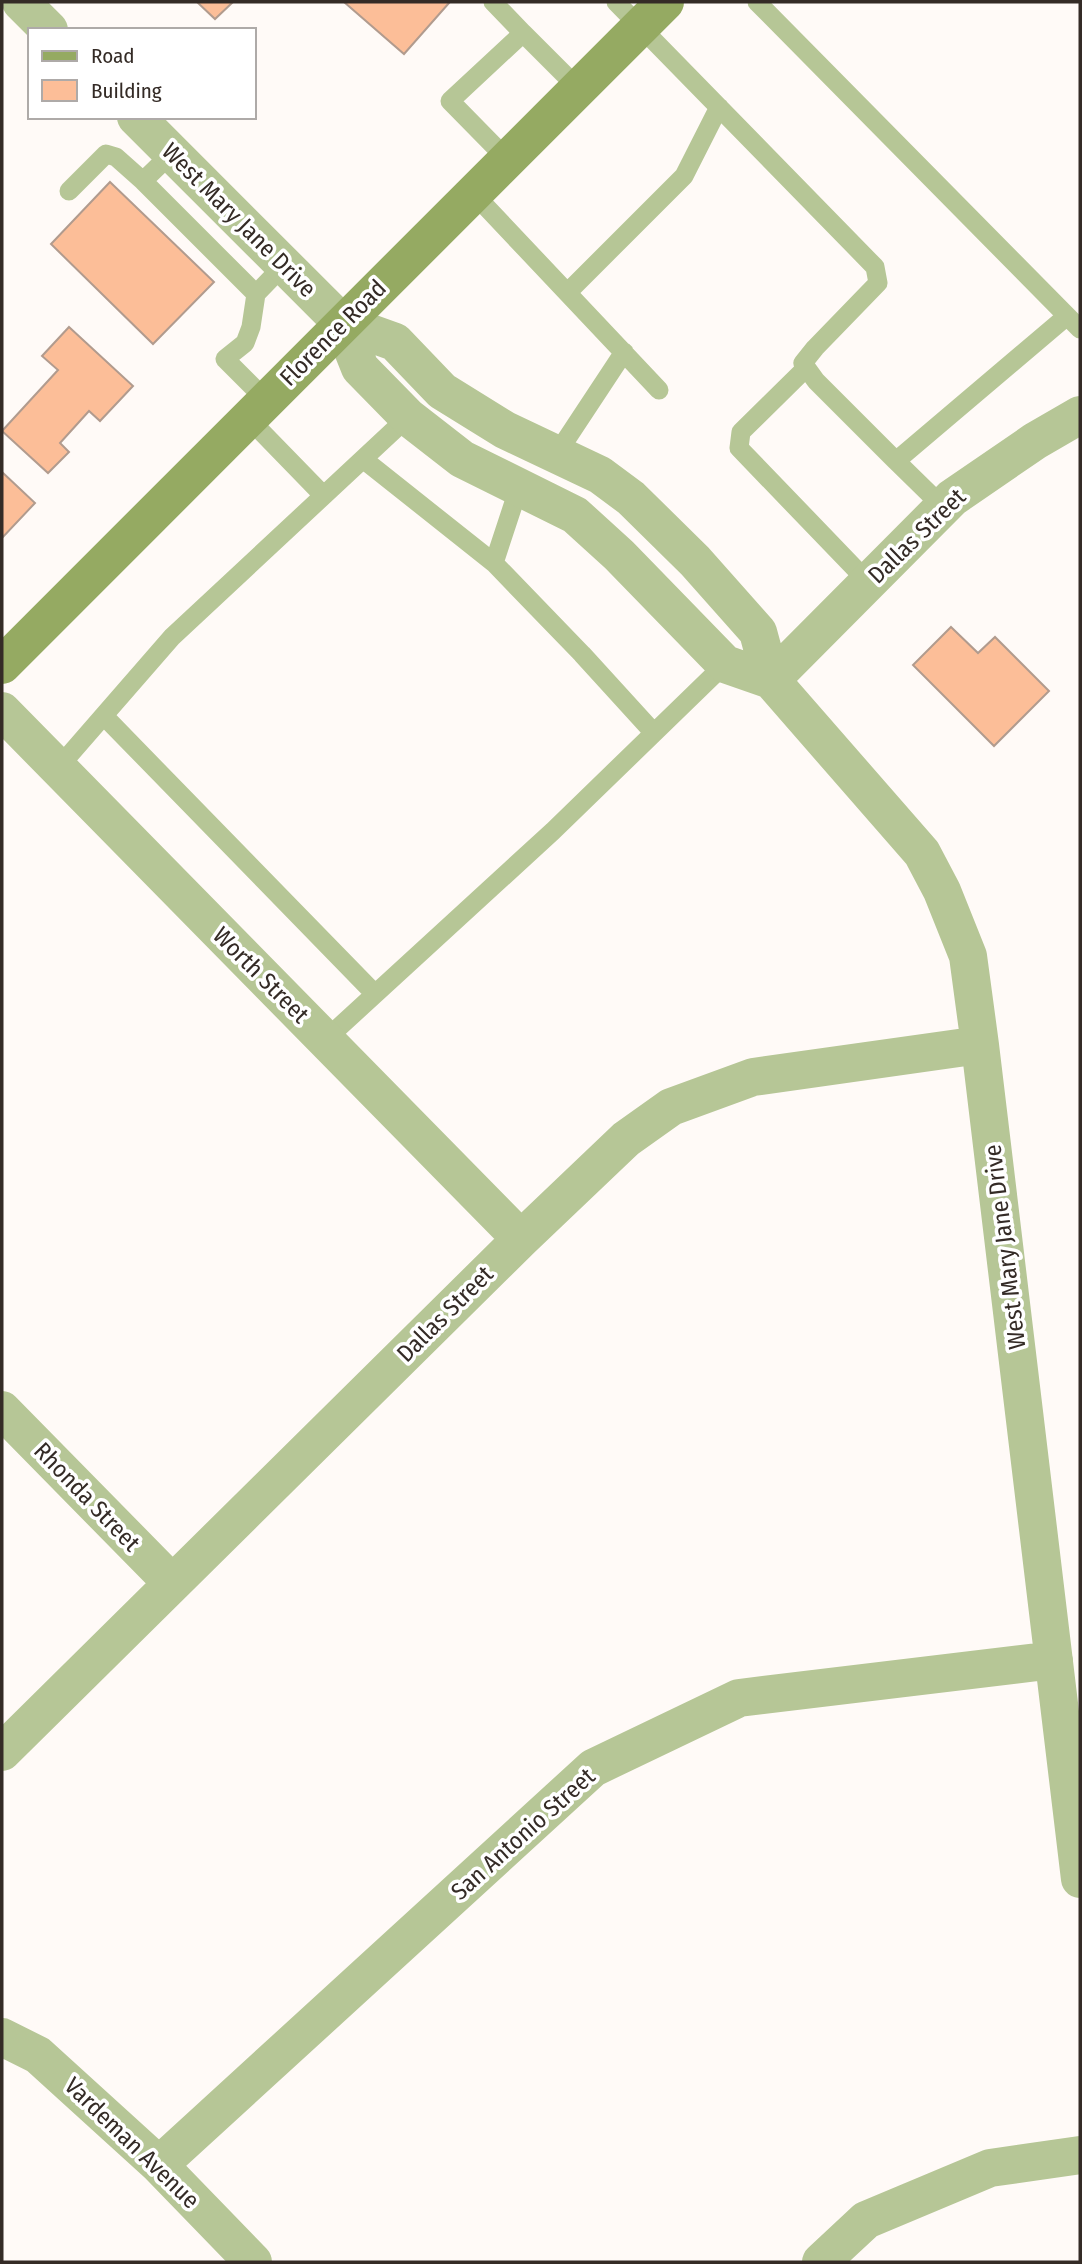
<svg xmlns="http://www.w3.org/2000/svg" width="1082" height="2264" viewBox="0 0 1082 2264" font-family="'Fira Sans Condensed',sans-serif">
<rect width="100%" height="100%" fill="#fffaf7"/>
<path fill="#fcbe98" stroke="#b19b8e" stroke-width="2" d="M197,2H233L215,19Z
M344,2H448L449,3L404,54Z
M110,182L214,282L153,344L51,244Z
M69,327L133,386L100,421L89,411L60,443L69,452L48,473L2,431L58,370L42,356Z
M2,472L35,503L2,538Z
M951,627L978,653L995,637L1049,691L994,746L913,665Z"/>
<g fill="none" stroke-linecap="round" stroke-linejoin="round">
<path stroke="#b6c696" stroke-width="19" d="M493,2L523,33
M616,2L875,267L878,283L815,348L803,363L816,381L896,461
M757,2L1080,329
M172,153L143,181L256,294L284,265
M507,159L450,101L523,33L578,88
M69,191L106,154L116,157L143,181
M473,193L659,390
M568,292L684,176L719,107
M256,294L251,327L245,343L225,359L266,400
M806,368L741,432L739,448L868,582
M248,418L323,495
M556,455L624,352
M363,459L494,563L582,654L654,733
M943,507L896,461L1067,316
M494,563L519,487
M104,716L375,994
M58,768L172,637L408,417
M325,1040L553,831L725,664"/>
<path stroke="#b6c696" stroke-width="38" d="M21,2L49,30
M136,117L342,323L360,368L408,417L462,459L575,515L619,555L725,664L771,680
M342,323L395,342L442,391L505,430L600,475L631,498L695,561L758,632L771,680L922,853L942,891L968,956L980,1045L1080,1879
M771,680L952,498L1035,441L1080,415
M2,711L521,1239
M2,1410L172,1583
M2,1752L521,1239L626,1139L671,1107L753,1077L980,1045
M2,2037L38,2055L159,2165L253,2262
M159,2165L593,1768L739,1698L1054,1660
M821,2262L866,2220L990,2168L1080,2155"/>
<path stroke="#95aa62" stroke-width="38" d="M2,665L665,2"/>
</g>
<g text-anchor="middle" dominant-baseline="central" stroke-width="7" stroke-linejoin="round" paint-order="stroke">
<g font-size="24" fill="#342b26" stroke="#fff">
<text transform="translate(239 220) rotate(45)">West Mary Jane Drive</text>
<text transform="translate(333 333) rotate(-45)">Florence Road</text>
<text transform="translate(917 536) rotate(-44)">Dallas Street</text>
<text transform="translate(261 975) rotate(45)">Worth Street</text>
<text transform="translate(1005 1247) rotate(-97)">West Mary Jane Drive</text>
<text transform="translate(445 1314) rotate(-45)">Dallas Street</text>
<text transform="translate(87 1497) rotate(46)">Rhonda Street</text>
<text transform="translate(523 1834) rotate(-42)">San Antonio Street</text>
<text transform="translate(132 2143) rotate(44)">Vardeman Avenue</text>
</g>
</g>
<rect width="1082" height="2264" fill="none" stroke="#342b26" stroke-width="7"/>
<rect x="28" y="28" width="228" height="91" fill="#ffffff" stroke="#aeaaa8" stroke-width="2"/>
<rect x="42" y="51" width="35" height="10" fill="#95aa62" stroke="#aeaaa8" stroke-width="2"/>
<text x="91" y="63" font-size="21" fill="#342b26">Road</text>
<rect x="42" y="80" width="35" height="21" fill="#fcbe98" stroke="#aeaaa8" stroke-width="2"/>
<text x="91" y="98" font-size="21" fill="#342b26">Building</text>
</svg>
